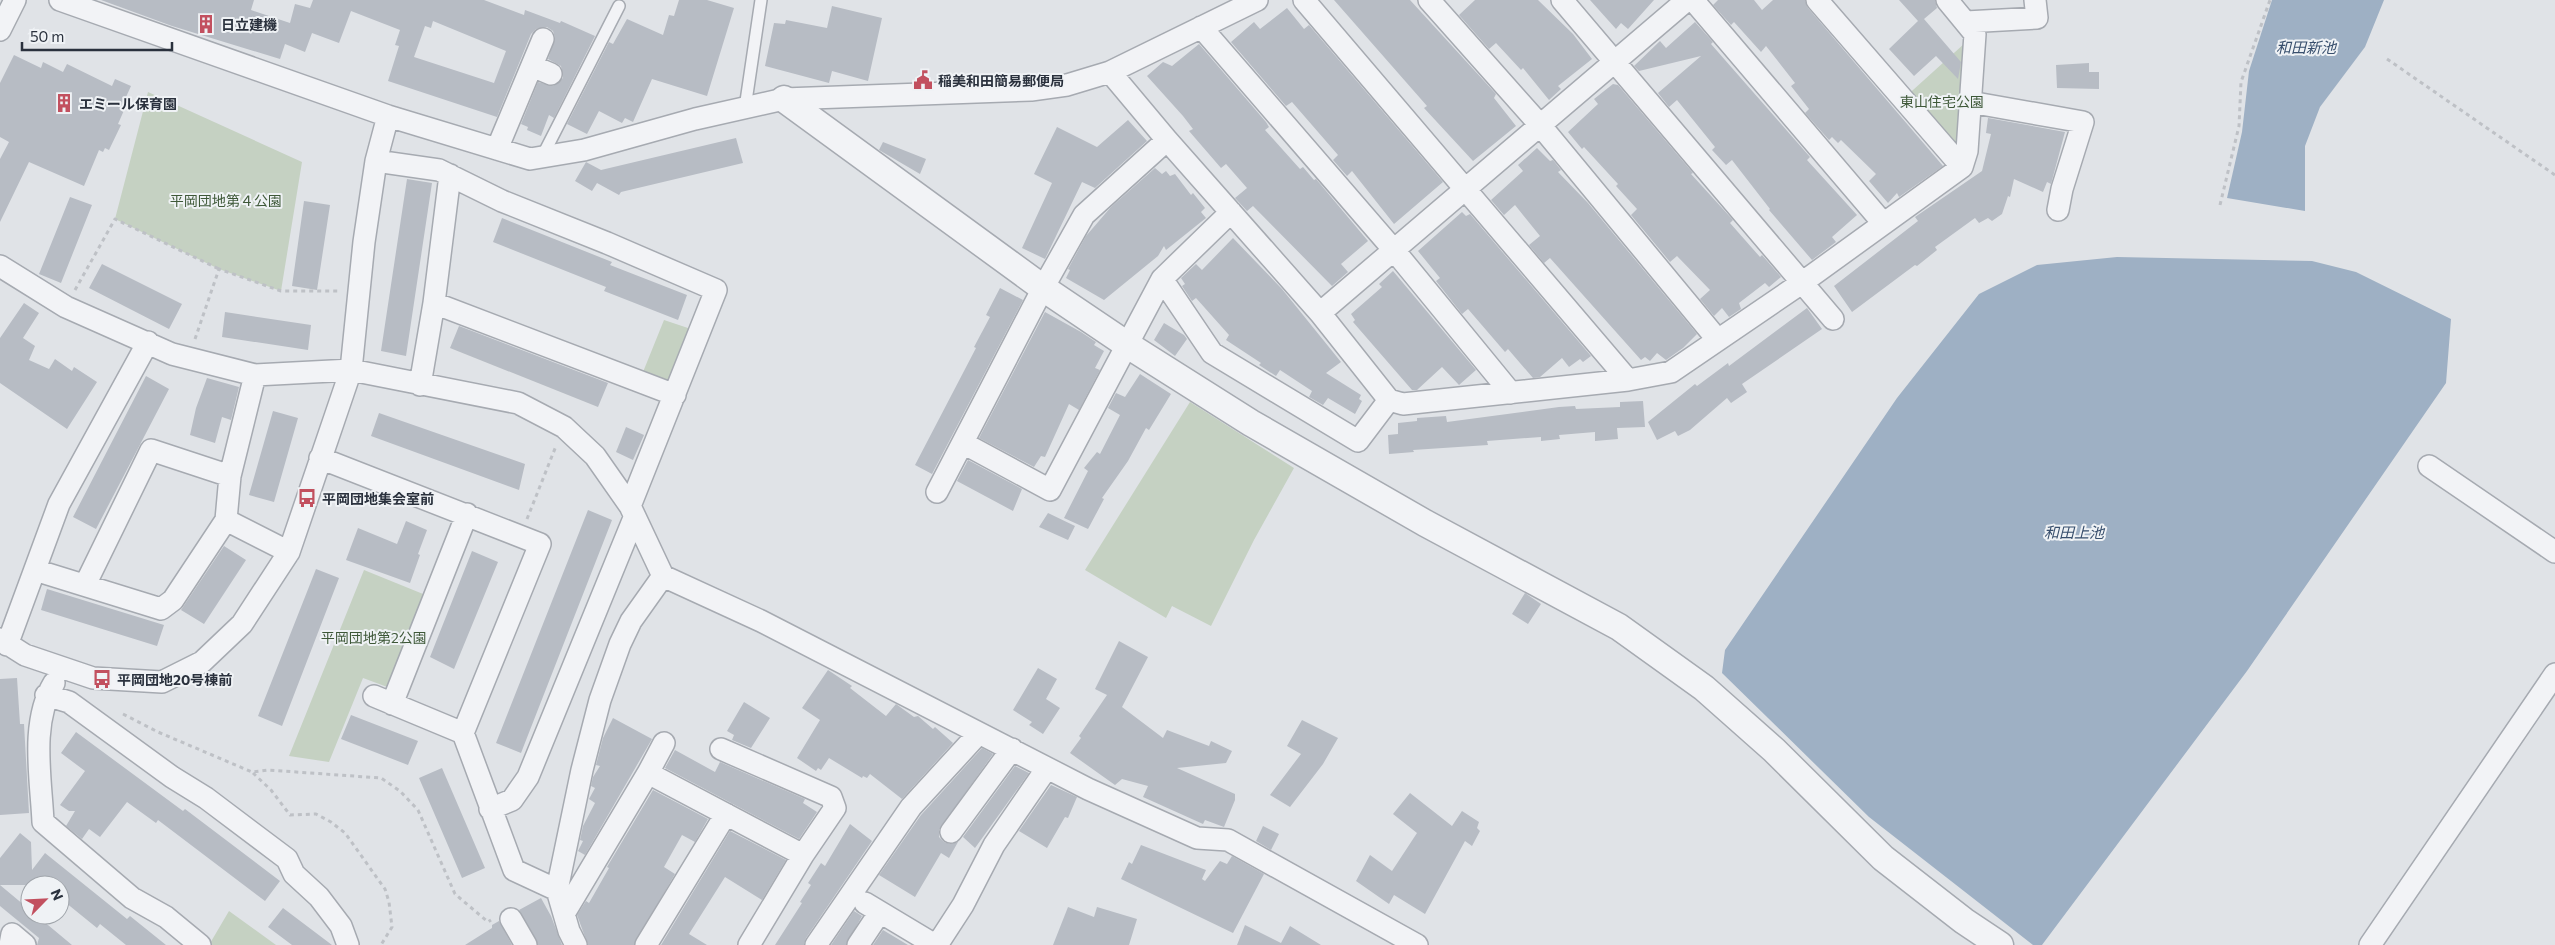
<svg xmlns="http://www.w3.org/2000/svg" width="2555" height="945" viewBox="0 0 2555 945" font-family="Commissioner,'Noto Sans JP',sans-serif">
<rect width="100%" height="100%" fill="#e0e3e7"/>
<path fill="#c5d1c2" d="M1975,34L1962,167L1903,99Z
M148,92L302,162L281,291L219,269L115,219Z
M664,320L691,329L668,383L643,372Z
M1190,402L1294,468L1254,540L1211,626L1172,606L1166,618L1085,570Z
M364,570L428,596L390,688L363,678L329,762L289,756Z
M229,911L276,945H209Z"/>
<path fill="#9eb0c4" d="M2272,0H2384L2365,47L2320,107L2305,146V211L2227,198L2242,132L2249,71Z
M2117,257L2312,261L2356,272L2451,319L2446,383L2247,671L2042,945H2033L1869,817L1722,673L1725,650L1897,398L1979,294L2037,265Z"/>
<path fill="#b7bcc4" fill-rule="evenodd" d="M101,0H254L251,10L290,23L295,4L310,8L313,0H484L524,15L525,10L560,23L561,21L595,36L554,118L549,115L541,136L527,130L528,127L521,124L538,82L553,86L563,78L561,66L548,59L555,38L553,31L547,27L536,29L531,34L497,117L388,81L399,46L395,45L400,30L351,11L339,43L312,33L305,52L285,44L280,59L172,26ZM433,21L506,51L494,83L414,57L425,26L431,28Z
M679,0H707L734,8L707,96L652,79L633,122L625,118L622,123L599,111L587,134L567,124L609,42L613,44L627,19L663,35L669,15L674,16Z
M1334,0H1410L1496,94L1494,98L1516,126L1473,161L1424,108L1427,106Z
M1475,0H1538L1573,34L1592,59L1558,86L1561,89L1549,100L1523,68L1521,70L1496,43L1489,49L1459,15Z
M1590,0H1654L1628,29L1621,23L1616,29Z
M1718,0H1754L1762,10L1773,0H1805L1808,8L1943,166L1899,197L1897,193L1888,203L1869,181L1876,174L1841,140L1838,143L1832,137L1829,140L1805,113L1809,109L1791,86L1795,83L1766,46L1761,52L1734,22L1731,25L1713,5Z
M1899,0H1935L1937,8L1924,19L1961,62L1958,79L1936,56L1914,76L1889,49L1918,21Z
M832,6L882,18L868,81L832,71L829,83L765,66L774,23L785,24L786,20L827,28Z
M1287,8L1304,29L1309,25L1443,182L1394,224L1352,171L1347,176L1333,160L1338,155L1292,102L1286,106L1231,42L1254,22L1260,29Z
M1695,22L1713,42L1711,44L1810,157L1807,160L1857,215L1832,237L1836,242L1812,260L1769,210L1770,209L1732,160L1726,165L1712,150L1715,147L1677,100L1669,107L1658,93L1701,56L1639,71L1634,66L1660,41L1666,48Z
M1199,44L1266,122L1269,127L1265,130L1300,169L1303,167L1314,180L1316,179L1368,241L1341,264L1348,272L1332,286L1253,206L1247,211L1235,198L1247,188L1226,164L1221,168L1189,131L1193,129L1183,116L1147,76L1163,62L1172,66Z
M14,55L41,68L43,62L63,72L67,64L112,86L115,79L131,86L122,106L125,108L118,124L121,125L109,150L105,148L103,152L99,150L84,186L29,162L0,222V159L9,142L0,137V83Z
M2089,63V72H2099V89L2057,88L2056,65Z
M1613,84L1618,85L1693,173L1691,174L1733,220L1730,223L1760,257L1762,255L1781,277L1769,287L1765,283L1739,303L1741,309L1729,317L1722,308L1714,316L1700,299L1710,290L1677,256L1670,262L1631,215L1637,209L1616,186L1618,184L1584,147L1582,149L1568,132L1598,104L1594,99Z
M1988,118L2065,132L2051,184L2047,182L2043,192L2014,179L2010,197L2008,196L2002,214L1992,221L1988,218L1979,223L1975,218L1935,247L1937,250L1917,266L1915,265L1852,312L1834,286L1918,221L1915,217L1982,171L1991,134L1986,133Z
M1128,120L1147,141L1095,188L1082,182L1045,259L1022,248L1052,183L1034,174L1057,127L1097,147Z
M736,138L743,163L621,192L619,195L597,183L592,191L575,181L586,162L601,170Z
M883,142L926,159L920,174L879,150Z
M1537,148L1550,161L1553,160L1561,170L1558,172L1588,203L1697,334L1683,348L1666,360L1657,353L1650,361L1645,357L1641,360L1550,258L1544,263L1529,245L1540,236L1515,205L1504,215L1491,200L1523,171L1518,165Z
M1155,168L1162,174L1166,171L1170,176L1175,174L1191,195L1193,193L1205,208L1201,212L1206,218L1166,250L1164,246L1158,256L1104,300L1066,278L1070,270L1068,269L1086,236L1111,207Z
M407,179L432,183L406,356L381,351Z
M70,197L92,205L61,283L39,274Z
M304,201L330,205L317,290L292,286Z
M1462,212L1466,216L1470,214L1591,356L1583,362L1580,359L1569,367L1562,358L1540,377L1533,378L1508,349L1505,352L1468,309L1462,314L1436,281L1440,278L1418,251Z
M502,218L612,262L610,265L687,295L678,320L604,291L606,287L493,242Z
M1233,238L1282,289L1341,362L1326,373L1361,395L1359,399L1362,401L1355,414L1328,398L1323,405L1309,397L1312,391L1280,370L1276,376L1259,365L1261,363L1226,340L1229,335L1196,298L1192,301L1182,286L1185,284L1181,278L1196,264L1202,270Z
M102,264L182,304L169,329L89,288Z
M1393,271L1476,370L1459,385L1442,367L1417,390H1412L1353,322L1355,320L1351,314L1382,287L1379,284Z
M1000,288L1023,300L932,474L915,465L976,348L974,347L990,317L986,315Z
M24,303L39,313L23,338L35,346L29,360L49,369L55,359L72,371L74,367L97,382L67,429L0,383V338Z
M1807,308L1822,329L1742,384L1747,392L1731,403L1727,398L1690,430L1678,436L1675,431L1657,440L1648,422L1695,384L1697,386L1728,363L1729,366Z
M225,312L311,325L308,350L222,337Z
M1045,312L1081,332L1096,342L1094,345L1104,351L1095,368L1100,370L1079,410L1069,404L1045,457L1041,456L1034,467L979,438Z
M1164,323L1184,335L1187,339L1175,356L1154,340Z
M459,326L608,383L598,407L450,348Z
M1140,374L1171,394L1149,430L1146,428L1128,461L1102,498L1104,499L1088,529L1064,518L1088,471L1084,468L1097,452L1100,454L1120,415L1108,408L1116,393L1125,397Z
M146,376L169,389L96,529L73,517Z
M207,378L239,387L231,420L222,417L215,443L190,435L196,408Z
M1643,401L1645,427L1617,428L1618,439L1595,441V432L1559,435L1560,439L1541,441V437L1487,441L1488,445L1413,450L1414,452L1389,454L1388,435L1398,434V423L1417,421V418L1446,416L1447,422L1559,407L1575,406L1576,409L1620,407V402Z
M273,411L298,418L274,502L249,495Z
M379,413L525,464L519,490L371,436Z
M626,427L644,435L633,460L616,452Z
M968,460L1022,489L1013,511L957,481Z
M588,510L612,520L521,753L496,743Z
M1048,513L1075,526L1068,540L1039,527Z
M406,521L427,530L418,554L420,555L410,583L346,560L358,528L397,544Z
M224,546L246,560L204,624L181,610Z
M472,551L498,562L454,669L430,657Z
M316,569L339,578L282,726L258,716Z
M47,589L164,625L157,646L41,610Z
M1525,593L1541,604L1528,624L1512,614Z
M1119,641L1148,657L1122,707L1163,738L1167,730L1209,746L1211,741L1232,751L1226,763L1177,768L1235,794V800L1224,827L1205,820L1203,824L1143,797L1148,786L1122,779L1115,785L1070,753L1081,738L1079,736L1107,695L1095,689Z
M1038,668L1057,679L1046,699L1060,708L1043,734L1029,725L1032,722L1013,710Z
M828,670L852,686L850,688L886,716L896,704L914,717L918,716L933,729L935,727L953,743L902,799L870,774L867,778L863,776L862,778L829,758L821,770L818,768L816,771L797,758L820,720L802,708Z
M17,678L20,724H24L29,813L0,815V679Z
M744,702L770,718L751,748L732,740L734,735L727,731Z
M351,715L418,741L408,765L341,739Z
M613,718L652,739L585,855L578,851L583,841L580,840L583,826L595,803L589,799L595,788L591,786L593,777L600,766L596,765L603,738Z
M1302,720L1338,738L1323,764L1290,807L1270,795L1301,754L1287,746Z
M76,732L183,811L185,809L280,881L265,901L158,820L156,823L127,802L100,837L89,829L82,839L66,826L75,811H69L60,805L85,771L61,753Z
M982,748L993,754L939,830V837L944,842L950,844L958,842L949,858L941,853L915,897L879,875L921,815Z
M675,750L715,772L720,762L805,799L803,803L817,812L799,839L665,768Z
M1015,766L1029,773L975,848L963,837Z
M442,768L485,868L462,878L419,778Z
M1051,785L1077,797L1068,818L1065,817L1047,848L1019,831Z
M653,790L708,819L695,842L682,835L664,867L675,874L634,945H588L577,915L586,901L589,903L609,868L607,867Z
M1410,793L1452,826L1462,811L1479,822L1477,828L1480,831L1472,846L1465,841L1425,914L1394,895L1389,904L1356,881L1370,855L1392,871L1417,833L1393,814Z
M850,824L872,841L806,938L804,945H775L802,903L800,902L811,885L808,883L821,863L825,866Z
M1263,826L1279,834L1271,850L1256,841Z
M730,831L786,860L762,900L725,877L689,934L707,945H661Z
M20,833L31,842L32,870L45,853L127,919L130,916L166,945H126L100,924L97,928L60,898V885H0L30,910V915H36L72,945H37L39,938L0,906V858Z
M1141,845L1206,870L1202,879L1205,881L1220,861L1227,864L1232,856L1264,874L1233,933L1121,879L1129,862L1132,864Z
M541,898L551,916L562,945H538L519,910Z
M1068,907L1094,917L1097,907L1137,919L1129,945H1053Z
M283,908L332,945H292L268,927Z
M854,911L862,916L846,945H831Z
M499,921L512,945H465L492,928V925Z
M1245,925L1281,943L1290,926L1321,945H1237Z
M883,930L908,945H873Z"/>
<g fill="none" stroke-linecap="round" stroke-linejoin="round">
<g stroke="#a6aab1" stroke-width="14">
<path id="service" d="M745,108L761,0
M542,157L619,6"/>
</g>
<g stroke="#a6aab1" stroke-width="24">
<path id="minor" d="M60,0L388,116L530,159L584,150L695,119L784,99L1031,90L1067,85L1110,72L1257,0
M1304,0L1628,380
M1429,0L1540,125L1717,339
M1562,0L1833,319
M1693,0L1883,223
M1817,0L1962,167
M1966,22L2037,18L2035,0
M1201,27L1393,249L1511,393
M0,30L15,0
M532,66L551,74
M1110,72L1167,140L1320,313L1389,400L1403,404L1628,380L1671,372L1803,282L1962,167L1967,151L1975,34L1947,0
M1970,102L2083,122L2062,189L2058,210
M497,149L543,39
M376,161L439,170L502,201L607,243L716,290L630,506
M0,266L66,307L172,354L255,375L351,370L518,403L564,427L595,456L630,506L663,576L761,621L1088,789L1197,838L1228,840L1417,945
M1162,279L1212,353L1358,441L1389,400
M434,303L675,395
M1320,313L1687,0
M420,385L434,303L450,175
M963,443L1050,490L1162,279L1231,212
M320,458L540,544L463,733
M2429,466L2555,552
M937,492L1043,288L1084,215L1167,140
M226,520L289,552
M35,570L161,609L173,600L226,520L230,476
M85,585L151,450L230,476L255,375
M0,639L25,655L93,678L162,682L202,662L242,624L289,552L351,370L364,242L376,161L388,116
M7,645L59,504L148,342
M54,683C30,723 41,778 43,822L132,898L166,917L200,945
M46,695L69,702L172,777L206,798L287,859L294,874L319,897L341,926L348,945
M374,696L463,733L514,870L557,890L569,931L576,945
M392,704L467,514
M721,749L831,797L835,808L803,855L749,945
M648,773L664,743
M490,809L512,800L528,777L634,518
M951,832L1012,749
M557,890L582,770L600,700L620,644L631,621L663,576
M865,903L935,945
M565,912L648,773L803,855
M511,919L526,945
M10,945L12,934L25,945
M646,945L726,814
M816,945L911,807L979,733
M858,945L880,912
M937,945L963,905L994,845L1047,768
M2370,945L2555,674"/>
</g>
<g stroke="#a6aab1" stroke-width="29">
<path id="tertiary" d="M784,99L1043,288L1126,344L1251,423L1425,523L1619,627L1704,688L1774,750L1883,858L1964,921L2000,945"/>
</g>
<path stroke="#bec1c6" stroke-width="3" stroke-dasharray="4 4" stroke-linecap="butt" d="M2387,59L2555,175
M2220,205L2239,126L2241,82L2270,0
M75,290L115,219L219,269
M195,339L219,269L281,291H341
M527,519L556,446
M123,714L158,732L252,772L268,770L381,778L400,791L418,810L455,894L488,922L491,920
M253,773L271,790L290,815L316,814L331,822L345,833L385,889L389,902L392,927L381,945"/>
<use href="#service" stroke="#f2f3f6" stroke-width="11"/>
<use href="#minor" stroke="#f2f3f6" stroke-width="21"/>
<use href="#tertiary" stroke="#f2f3f6" stroke-width="26"/>
</g>
<defs>
<g id="building-bare" transform="scale(1.5)"><path d="M-4-6H4V6H1V3H-1V6H-4ZM-2.5-4.3h1.7v1.8h-1.7ZM.8-4.3h1.7v1.8H.8ZM-2.5-1h1.7V.8h-1.7ZM.8-1h1.7V.8H.8Z" fill="#c2505f" stroke="#eff2f5" stroke-width="2.5" paint-order="stroke"/></g>
<g id="civic-bare" transform="scale(1.5)"><path d="M-.6-6.5H3V-4.5H.6V-3L4-1V1h2V6H-6V1h2V-1L-.6-3ZM-1.2 2.5V6h2.4V2.5Z" fill="#c2505f" stroke="#eff2f5" stroke-width="2.5" paint-order="stroke"/></g>
<g id="bus-bare" transform="scale(1.5)"><path d="M-5-6H5V4H4V6H2V4H-2V6H-4V4H-5ZM-3.5-4V0h7V-4ZM-3.5 1.2v1.5H-2V1.2ZM2 1.2v1.5H3.5V1.2Z" fill="#c2505f" stroke="#eff2f5" stroke-width="2.5" paint-order="stroke"/></g>
</defs>
<g fill-rule="evenodd">
<use href="#building-bare" x="206" y="24"/>
<use href="#civic-bare" x="923" y="80"/>
<use href="#building-bare" x="64" y="103"/>
<use href="#bus-bare" x="307" y="498"/>
<use href="#bus-bare" x="102" y="679"/>
</g>
<g text-anchor="middle" dominant-baseline="central" stroke-width="4" stroke-linejoin="round" paint-order="stroke">
<g font-size="14" font-weight="bold" fill="#2a313d" stroke="#eff2f5" text-anchor="start">
<text x="221" y="24">日立建機</text>
<text x="938" y="80">稲美和田簡易郵便局</text>
<text x="79" y="103">エミール保育園</text>
<text x="322" y="498">平岡団地集会室前</text>
<text x="117" y="679">平岡団地20号棟前</text>
</g>
<g font-size="14" fill="#3e5838" stroke="#eff2f5">
<text x="1942" y="101">東山住宅公園</text>
<text x="226" y="200">平岡団地第４公園</text>
<text x="374" y="637">平岡団地第2公園</text>
</g>
<g font-size="15" font-style="italic" fill="#384f6d" stroke="#eff2f5">
<text x="2306" y="47">和田新池</text>
<text x="2074" y="532">和田上池</text>
</g>
</g>
<g transform="translate(45 900) rotate(66)"><circle r="24" fill="#eff2f5" stroke="#a0a5ab"/>
<path d="M0-4L9 19L0 12L-9 19Z" fill="#c2505f"/>
<text y="-8" font-size="14" font-weight="bold" text-anchor="middle" fill="#2a313d">N</text>
</g>
<path d="M22 42v8h150v-8" fill="none" stroke="#2a313d" stroke-width="2.5"/>
<text x="30" y="42" font-size="15" fill="#2a313d" stroke="#eff2f5" stroke-width="4" paint-order="stroke">50 m</text>
</svg>
